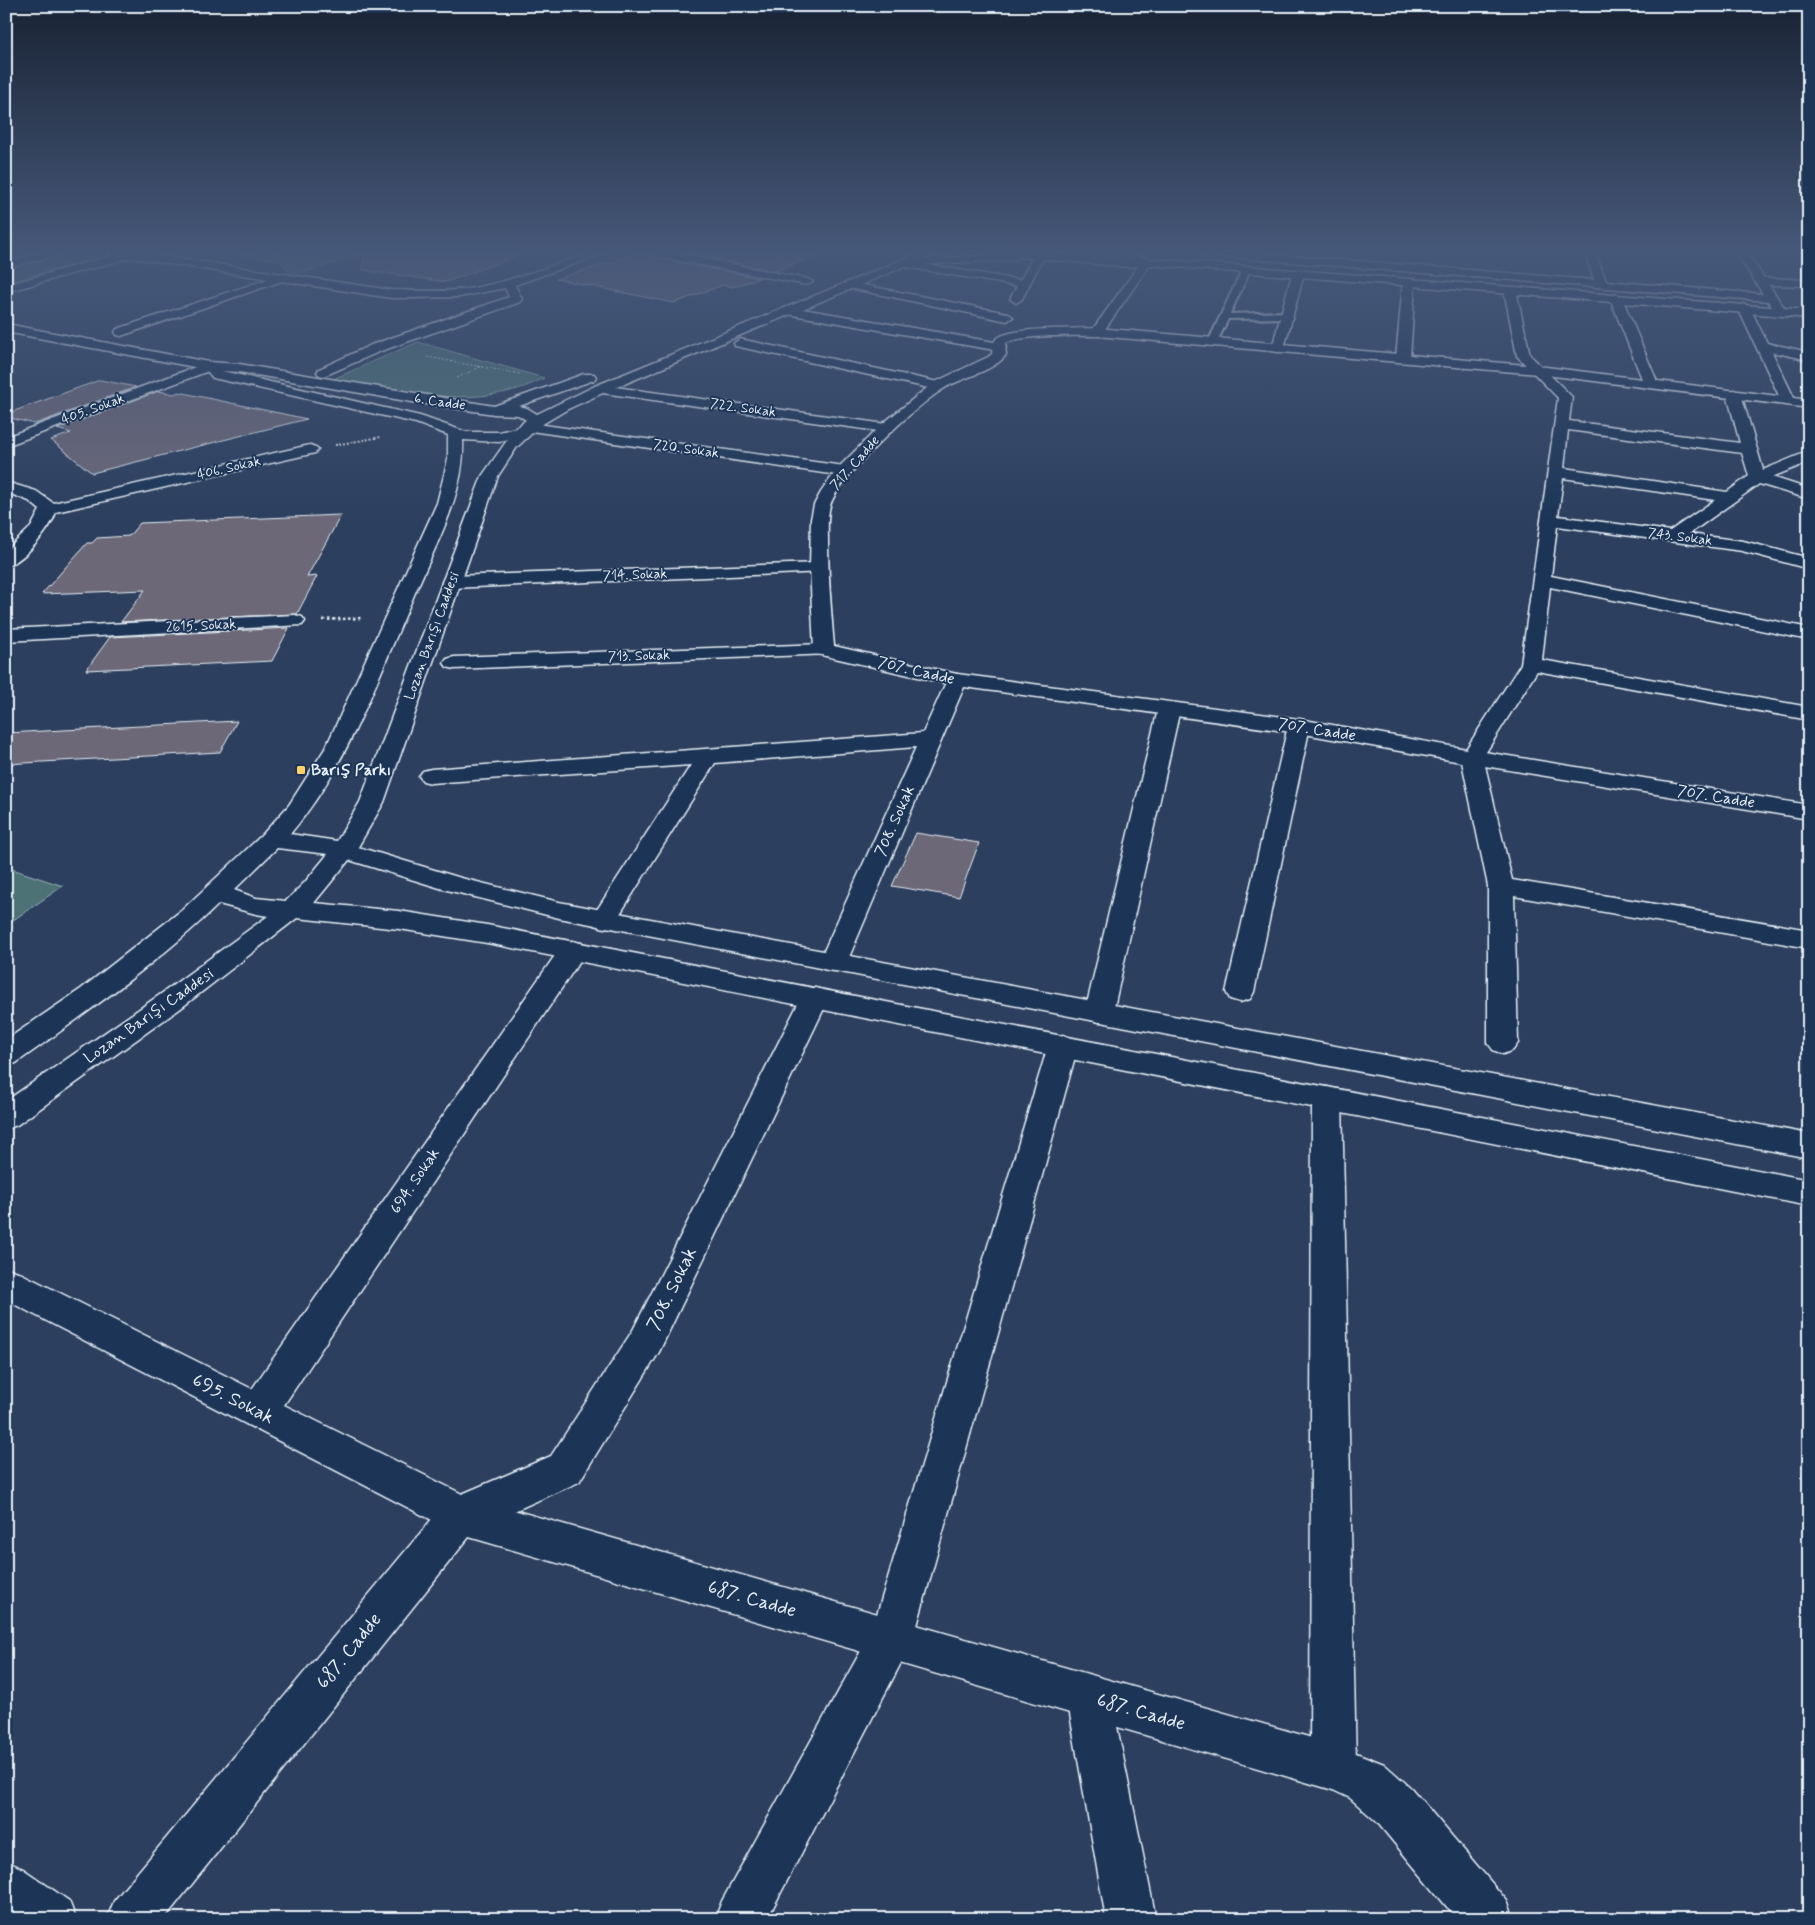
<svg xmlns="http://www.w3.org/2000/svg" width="1815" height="1925" viewBox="0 0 1815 1925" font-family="Mynerve,sans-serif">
<rect width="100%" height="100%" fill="#2d3f5e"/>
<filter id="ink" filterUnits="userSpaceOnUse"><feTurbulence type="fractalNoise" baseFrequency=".02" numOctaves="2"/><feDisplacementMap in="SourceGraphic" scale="10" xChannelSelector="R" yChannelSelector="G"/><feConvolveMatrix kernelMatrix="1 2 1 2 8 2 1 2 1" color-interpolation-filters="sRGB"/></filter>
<g filter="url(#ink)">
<path fill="#4d7275" stroke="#9ab2b6" d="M68,252L99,257L6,283V269Z
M226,252H367L307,272H290L279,260Z
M418,342L544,378C479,413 400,390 331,380Z
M6,867L63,886L6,925Z"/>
<path fill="#6c6878" stroke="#e8f1f8" d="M364,252H518L519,255L446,282L363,270Z
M629,252H644L651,257L759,278L733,287L723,285L674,303L556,279L629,256Z
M680,252H818V255L776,271Z
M100,380L136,387L35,424L6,417V414Z
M159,391L174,394L179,392L307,419L92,473L51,440L71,433L57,429Z
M341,515L307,577L317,576L297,614L121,622L145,590L42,594L87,543H92L97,538L129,536L140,523Z
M289,628L272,661L86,670L110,637Z
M237,721L220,752L6,764V733Z
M916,833L979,843L959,897L892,886Z"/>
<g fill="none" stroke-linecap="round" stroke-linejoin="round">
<g stroke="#e8f1f8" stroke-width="4">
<path id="lane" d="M1243,268L1250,270L1230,314L1287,312L1291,315L1287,318L1228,319L1216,344H1210L1208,342Z"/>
</g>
<g stroke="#e8f1f8" stroke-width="3">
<path id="street" d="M44,252H62L61,254L6,268V262Z
M108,252H136L391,290C416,291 442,292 468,289C510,282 550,266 592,252H608L515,285L522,299L520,302L381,351L324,376L319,375L317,372L319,369L371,345L509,297L505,288L459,297L410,298H391L282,281L121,336L117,335L115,332L117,329L268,279L113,255Z
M646,252H669L807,279L813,282L807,285L651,255Z
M1196,252H1243L1594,280L1585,252H1595L1606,281L1763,294L1736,252H1746L1764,278L1809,280V286L1769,285L1785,309L1779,313L1775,312L1768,301L1201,255Z
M1039,253L1044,256L1022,299L1016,303L1010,299L1017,286L906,267L901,264L906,261L1020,280L1034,256Z
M1146,260L1151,263L1101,335H1093L1091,332L1093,329L1142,261Z
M1298,271L1304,274L1284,348L1278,352L1273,351L1272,348L1292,274Z
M1409,279L1415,282L1410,358L1403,362L1396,358L1403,282Z
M853,283L1007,313L1013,317L1007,321L849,288L847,286Z
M1510,287L1516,290L1530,355L1572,397L1569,421L1740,443L1727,394L1734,390L1741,394L1763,470L1809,451V462L1772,477L1809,489V499L1759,484L1689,534L1743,541L1809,558V569L1742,551L1557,526L1551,576L1809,628V640L1550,587L1542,660L1809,707V720L1537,671L1483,757L1512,880L1809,930V948L1514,896L1518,1043L1513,1050L1503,1054L1493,1050L1488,1043V886L1461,757L1521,664L1558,398L1517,356L1504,290ZM1568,430L1742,453L1749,476L1727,492L1564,468ZM1563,478L1715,500L1670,531L1558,516Z
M1616,294L1622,298L1658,384L1656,387H1646L1644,384L1610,298Z
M1744,304L1750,308L1767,343L1809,352V360L1772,352L1795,400L1793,403H1783L1781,400L1738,308Z
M791,307L1000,343L1006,347L1000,351L787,314L785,311L787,308Z
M740,339L938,382L945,386L938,390L735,346L734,343Z
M209,362L214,363L216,366L214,369L6,446V437Z
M600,385L886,424L891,425L893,428L891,431L886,432L595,392L593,389L595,386Z
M529,423L844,466L850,468L852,471L850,474L844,476L524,430L522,427L524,424Z
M310,445L315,447L318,450L315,453L56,512C51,529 23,562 6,566V551L31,527L40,510L29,501L6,492V482L36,491L53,503Z
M819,563L825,564L828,568L825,572L451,588L444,586L442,582L444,578L451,576Z
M295,615L302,617L305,621L302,625L6,641V629Z
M824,644L831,646L834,650L831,654L454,669L447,667L444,663L447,659L454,657Z
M957,674L964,676L967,680L847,962L843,969L833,971L823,969L819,962L916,747L715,763L613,925L604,928L595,925L591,919L691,765L431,783L423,781L419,776L423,771L431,769L923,733L947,680L950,676Z
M1169,703L1177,704L1180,709L1113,1012L1109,1019L1099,1022L1089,1019L1085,1012L1158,709L1161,704Z
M1299,719L1307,721L1310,726L1254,992L1250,999L1240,1002L1230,999L1226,992L1288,726L1291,721Z
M573,941L583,944L587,950L284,1405L462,1494L551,1456L633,1330L801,998L805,991L815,988L825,991L829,998L659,1352L579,1482L461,1535L6,1300V1268L18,1272L252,1389L563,944Z
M1063,1035L1073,1039L1078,1046L913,1640L767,1919H715L722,1901L872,1631L1048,1046L1053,1039Z
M1327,1087L1338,1090L1342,1098L1356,1767L1349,1783L1333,1790L1317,1783L1310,1767L1312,1098L1316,1090Z
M1089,1675L1105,1681L1111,1697L1156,1919H1106L1067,1697L1073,1681Z"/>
</g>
<g stroke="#e8f1f8" stroke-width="3">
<path id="secondary" d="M126,252H144L143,254L6,292V285Z
M921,252H936L923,259L994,255L990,252H1033L1129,261L1070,255L1065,252C1094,252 1122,252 1151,259L1809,310V318L1151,265L1129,267L1019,257L1014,260L908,265L605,392L568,409L541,425L517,447L498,476L384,802L358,847L461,878L559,902L1809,1134V1158L559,918L443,889L349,860L314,903L399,911L487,925L1809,1180V1206L487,943L399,929L297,918L181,1008L17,1125L6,1129V1101L161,994L268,916L256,914L219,904C158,963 86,1013 16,1063L6,1066V1040L81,989L182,910L262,835L289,805L326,747L437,503L448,459V435L416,423L213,378L205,369L6,332V324L209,362L239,364L494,406L584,374H594L596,377L594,380L519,406L527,408L537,414L595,386ZM222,371L239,372L412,402L494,414L518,415L526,420L516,428L499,432H466L420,416ZM508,439L482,476L360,802L337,841L290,834C347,767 376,682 411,602C432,552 466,495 463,440L499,442ZM277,848L328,854L305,882L286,901L256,898L234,890Z
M1097,328L1538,366L1809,400V408L1538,374L1097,336C1077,336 1020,334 1005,344L1006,355C993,372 960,378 943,389C915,407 839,476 830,506C827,517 828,529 828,540C828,575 831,611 834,646L957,674L1299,719L1472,750L1809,805V819L1472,764L1299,733L957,686L817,654L814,650L810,568L811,519L814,505L821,492L838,468L881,425L933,383L988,357L992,354C993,347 992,341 999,337C1015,327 1076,329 1097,328Z
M461,1495L1333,1744L1384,1764L1411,1788L1507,1901L1514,1919H1457L1377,1822L1350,1798L1333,1790L469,1537L164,1919H107L114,1901L447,1501Z
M6,1861L23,1869L69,1901L76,1919H9L6,1917Z"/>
</g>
<path stroke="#e8f1f8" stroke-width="1" stroke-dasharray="2 2" stroke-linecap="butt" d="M427,357L521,374
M457,378L480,367"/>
<path stroke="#e8f1f8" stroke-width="2" stroke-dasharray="2 2" stroke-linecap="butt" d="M335,445L381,437"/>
<path stroke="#e8f1f8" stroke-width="2.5" stroke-dasharray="2.5 2.5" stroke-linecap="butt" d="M323,620L362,618"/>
<use href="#lane" fill="#1d3557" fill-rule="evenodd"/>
<use href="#street" fill="#1d3557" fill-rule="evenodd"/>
<use href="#secondary" fill="#1d3557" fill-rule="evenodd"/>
</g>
</g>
<linearGradient id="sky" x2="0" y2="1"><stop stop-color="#192334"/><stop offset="0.48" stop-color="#465879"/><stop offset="1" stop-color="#465879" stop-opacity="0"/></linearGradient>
<rect width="1815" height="522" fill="url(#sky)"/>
<rect fill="#ffd166" stroke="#1d3557" stroke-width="2" x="296" y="765" width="10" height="10" rx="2.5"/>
<g text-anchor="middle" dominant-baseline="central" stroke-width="4" stroke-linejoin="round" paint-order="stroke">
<g font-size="14" fill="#e8f1f8" stroke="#1d3557">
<text transform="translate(440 402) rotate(8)">6. Cadde</text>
<text transform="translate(743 408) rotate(8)">722. Sokak</text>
<text transform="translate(93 409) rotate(-20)">405. Sokak</text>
<text transform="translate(686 449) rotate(8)">720. Sokak</text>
<text transform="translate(855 463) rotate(-49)">717. Cadde</text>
<text transform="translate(229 468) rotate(-13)">406. Sokak</text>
<text transform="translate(1680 537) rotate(7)">743. Sokak</text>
<text transform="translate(635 575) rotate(-2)">714. Sokak</text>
<text transform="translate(201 626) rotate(-3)">2615. Sokak</text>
<text transform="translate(432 636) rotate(-70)">Lozan Barışı Caddesi</text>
<text transform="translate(639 656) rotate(-2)">713. Sokak</text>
</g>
<g font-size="16" fill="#e8f1f8" stroke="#1d3557">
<text transform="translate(916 671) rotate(13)">707. Cadde</text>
<text transform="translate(1317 730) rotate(9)">707. Cadde</text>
<text transform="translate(1716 797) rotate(9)">707. Cadde</text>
<text transform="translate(895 821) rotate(-66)">708. Sokak</text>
<text transform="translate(149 1016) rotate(-35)">Lozan Barışı Caddesi</text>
<text transform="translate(415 1181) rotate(-56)">694. Sokak</text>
</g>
<g font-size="16" font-weight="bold" fill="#e8f1f8" stroke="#1d3557" text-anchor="start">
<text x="311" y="770">Barış Parkı</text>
</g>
<g font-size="19" fill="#e8f1f8" stroke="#1d3557">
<text transform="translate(672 1289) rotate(-64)">708. Sokak</text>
<text transform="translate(233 1399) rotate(27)">695. Sokak</text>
<text transform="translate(752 1599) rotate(16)">687. Cadde</text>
<text transform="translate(349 1651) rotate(-51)">687. Cadde</text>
<text transform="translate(1141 1712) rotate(16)">687. Cadde</text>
</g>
</g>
<rect width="1815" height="1925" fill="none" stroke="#1d3557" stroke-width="25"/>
<rect x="12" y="12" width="1790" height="1900" fill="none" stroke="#e8f1f8" stroke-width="2" filter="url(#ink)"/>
</svg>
